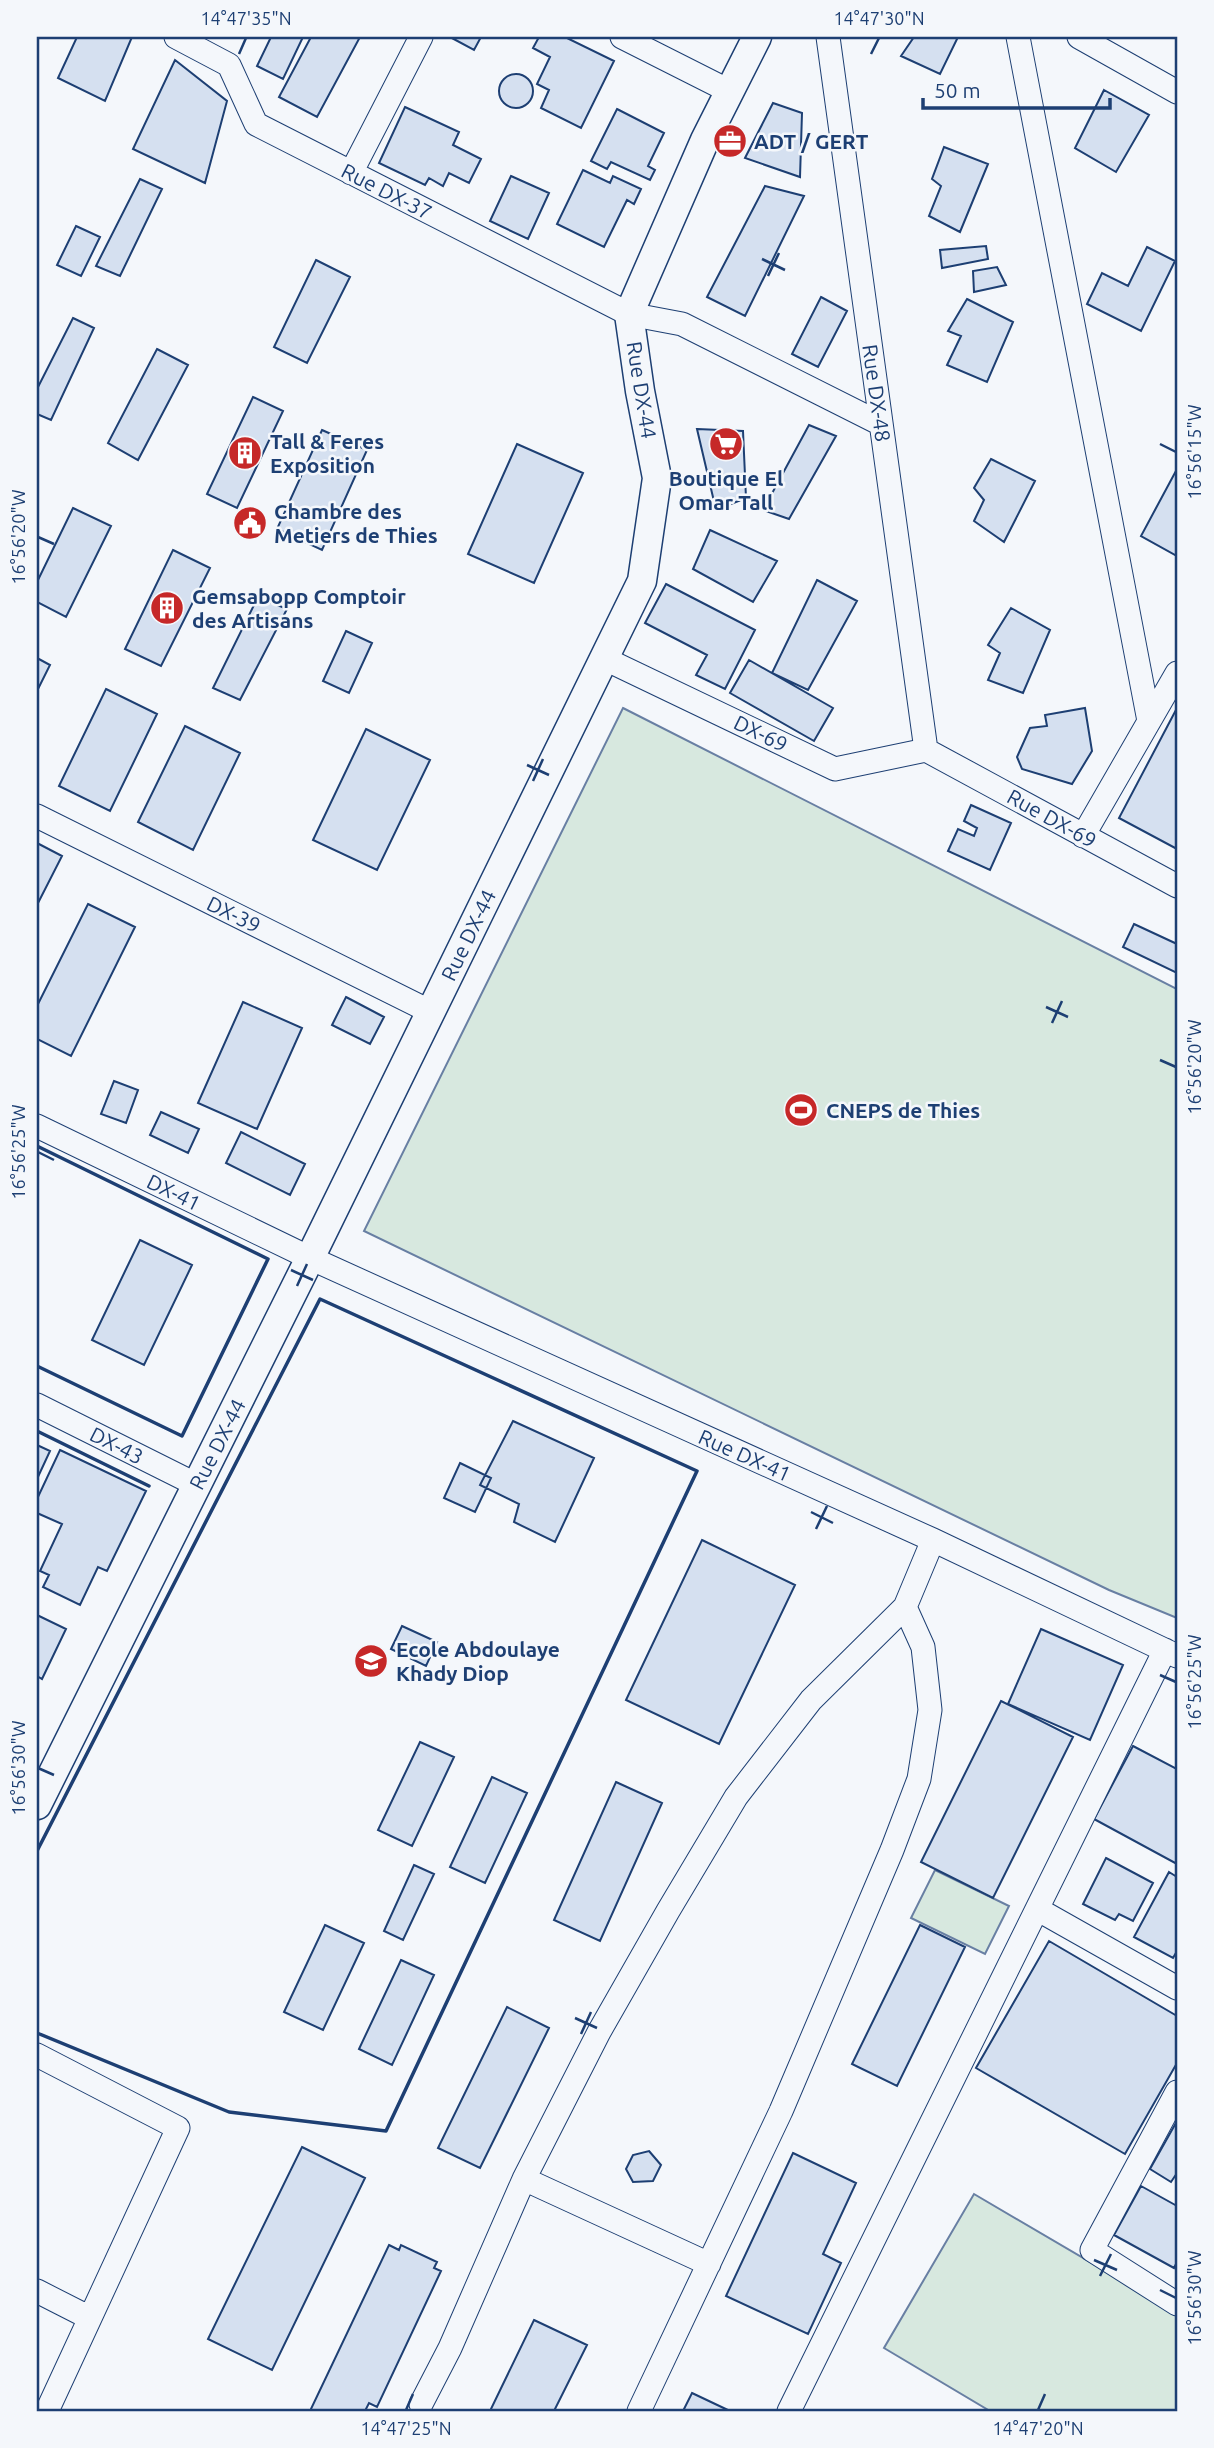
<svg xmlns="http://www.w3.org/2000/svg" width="1214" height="2448" viewBox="0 0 1214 2448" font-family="Ubuntu,sans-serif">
<rect width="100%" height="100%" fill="#f4f7fb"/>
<path fill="#d7e8df" stroke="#687fa3" stroke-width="2" d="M623,708L1177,989V1618L1109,1590L364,1231Z
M935,1870L1009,1906L985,1954L911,1918Z
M974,2194L1177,2313V2411H990L884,2348Z"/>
<path fill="#d5e0f0" stroke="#1d3f73" stroke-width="2" d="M77,37H132L105,101L58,78Z
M271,37H303L283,79L257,66Z
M311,37H360L317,117L279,97Z
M450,37H481L474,50Z
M539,37H565L614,61L581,128L541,108L549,90L537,84L550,57L533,48Z
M914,37H958L940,74L901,56Z
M175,60L227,101L205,183L133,149Z
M499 91a17 17 0 1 1 34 0a17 17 0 1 1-34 0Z
M1104,90L1149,115L1116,172L1075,148Z
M773,103L802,113L800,177L745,158Z
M405,107L459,132L453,145L481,159L469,183L449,173L443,186L429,178L425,185L379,163Z
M617,109L664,133L648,166L655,170L650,180L611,162L607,169L591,161Z
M944,147L988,164L960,232L929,216L941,186L932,179Z
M583,170L610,183L613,176L641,189L634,204L627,200L604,247L557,224Z
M511,176L549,193L528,239L490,221Z
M140,179L162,189L120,276L96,266Z
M765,186L804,196L745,316L707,297Z
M76,226L100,237L81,276L57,265Z
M986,246L988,259L942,268L940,250Z
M1147,247L1175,261L1141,331L1087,304L1102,273L1128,286Z
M316,260L350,277L307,363L274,347Z
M997,267L1006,285L974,292L973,271Z
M821,297L847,311L818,367L792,354Z
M967,299L1013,322L987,382L947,365L961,336L948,331Z
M73,318L94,328L51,420L37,414V389Z
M157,349L188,365L138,460L108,443Z
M253,397L283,411L237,508L207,494Z
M809,425L836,436L789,519L763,510Z
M697,429L743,431L746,498L716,510Z
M322,430L367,450L322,550L277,529Z
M517,444L583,473L534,583L468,554Z
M991,459L1035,481L1004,542L974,521L984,500L974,488Z
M1177,469V556L1141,536Z
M73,508L111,526L66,617L37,602V582Z
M710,530L777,561L753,602L693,569Z
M173,550L210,568L161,666L125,649Z
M817,580L857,601L808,690L772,673Z
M666,584L755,630L725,689L696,675L707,655L645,623Z
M258,597L287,609L240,700L213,688Z
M1011,608L1050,630L1023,693L988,680L1000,653L988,645Z
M346,631L372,643L349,693L323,681Z
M37,658L50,665L37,691Z
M749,660L833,708L814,741L730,693Z
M106,689L157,714L110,811L59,786Z
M1085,708L1092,751L1072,784L1022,769L1017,757L1030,728L1047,726L1045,715Z
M1177,708V849L1119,818Z
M185,726L240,753L193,850L138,822Z
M366,729L430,760L377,870L313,840Z
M971,805L1011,823L990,870L948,851L958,829L974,836L977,828L964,821Z
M37,843L62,856L37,905Z
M88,904L135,927L71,1056L37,1039V1006Z
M1134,924L1177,944V973L1123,947Z
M346,997L384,1017L370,1044L332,1025Z
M243,1002L302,1028L257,1129L198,1103Z
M114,1081L138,1090L126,1123L101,1114Z
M161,1112L199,1129L188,1153L150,1135Z
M241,1132L305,1164L290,1195L226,1163Z
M140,1240L192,1265L144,1365L92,1340Z
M513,1421L594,1458L555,1542L514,1522L519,1504L480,1485Z
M37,1445L50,1451L37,1479Z
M60,1450L146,1491L107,1571L98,1567L80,1605L43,1587L49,1575L40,1571L62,1524L37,1513V1499Z
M460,1463L491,1478L475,1512L444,1498Z
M702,1540L795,1585L719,1744L626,1700Z
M37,1615L66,1629L42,1679L37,1676Z
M402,1626L437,1642L426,1666L391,1649Z
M1041,1629L1123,1665L1090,1740L1008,1704Z
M1001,1701L1073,1737L993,1898L921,1862Z
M420,1742L454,1757L412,1846L378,1830Z
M1133,1746L1177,1769V1864L1094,1819Z
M492,1777L527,1793L485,1883L450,1867Z
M616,1782L662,1803L600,1941L554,1920Z
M1106,1858L1153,1883L1133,1921L1119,1914L1115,1920L1083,1904Z
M414,1865L434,1874L403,1940L384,1931Z
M1169,1872L1177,1877V1951L1173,1958L1134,1937Z
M325,1925L364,1943L323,2030L284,2012Z
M920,1925L965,1947L897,2086L852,2064Z
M1049,1941L1177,2016V2063L1125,2154L976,2068Z
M401,1960L434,1975L392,2065L359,2049Z
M507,2007L549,2028L480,2168L438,2148Z
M1177,2121V2173L1171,2182L1150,2169Z
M302,2147L365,2178L272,2370L208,2339Z
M649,2151L661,2165L653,2181L633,2182L626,2169L633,2155Z
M793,2153L856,2183L823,2254L841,2263L808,2334L726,2296Z
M1141,2186L1177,2206V2262L1174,2268L1114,2235Z
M389,2245L399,2250L401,2245L437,2262L434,2268L441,2271L377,2407L369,2403L365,2411H310Z
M534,2320L587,2345L554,2411H490Z
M692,2393L730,2411H683Z"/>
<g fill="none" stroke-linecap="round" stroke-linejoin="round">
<g stroke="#1d3f73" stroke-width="25">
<path id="minor" d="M176,37L229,65L256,124L629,314L682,324L881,424
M622,37L729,91
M828,37L926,750
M1018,37L1149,721
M1079,37L1177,92
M351,173L421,37
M603,658L835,769L926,750
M926,750L1177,886
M37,816L431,1012
M1083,836L1177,673
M37,1126L310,1258L933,1540L1177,1656
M37,1405L197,1485
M1037,1909L1177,1988
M37,2055L178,2128L47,2411
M1177,2092L1092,2250L1177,2304
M524,2179L709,2264
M37,2291L90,2318
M421,2404L450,2348L524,2179L599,2032L668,1911L736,1797L811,1700L905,1607L933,1540
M639,2411L781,2111L892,1850L919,1779L930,1710L923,1647L905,1607
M789,2411L1165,1650"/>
</g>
<g stroke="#1d3f73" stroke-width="31">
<path id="tertiary" d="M37,1805L310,1258L642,581L657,478L640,391L629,314L705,140L757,37"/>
</g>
<use href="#minor" stroke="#f4f7fb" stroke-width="23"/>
<use href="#tertiary" stroke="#f4f7fb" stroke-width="28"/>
<path stroke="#1d3f73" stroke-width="3.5" d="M37,1146L268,1259L182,1436L37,1366
M37,1431L149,1486
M37,1851L320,1299L697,1471L386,2131L229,2112L37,2033"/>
</g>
<path fill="none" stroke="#1d3f73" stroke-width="2.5" d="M239,54L246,38M871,54L879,38M762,259L785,270M768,276L779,253M1160,444L1176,452M38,537L54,544M527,765L549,775M533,781L543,759M1046,1007L1068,1017M1052,1023L1062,1001M1160,1060L1176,1067M38,1152L54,1160M291,1270L313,1280M297,1286L307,1264M811,1512L833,1523M816,1529L827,1506M1160,1675L1176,1682M38,1768L54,1775M575,2018L597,2028M581,2034L591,2012M1094,2260L1117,2270M1100,2276L1111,2254M1160,2290L1176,2298M406,2410L413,2394M1038,2410L1045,2394"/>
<defs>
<g id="office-disc" transform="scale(1.75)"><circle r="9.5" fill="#c62828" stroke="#f4f7fb"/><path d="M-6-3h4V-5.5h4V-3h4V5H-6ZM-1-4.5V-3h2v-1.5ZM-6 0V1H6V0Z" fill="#fff"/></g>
<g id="supermarket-disc" transform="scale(1.75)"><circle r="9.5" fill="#c62828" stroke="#f4f7fb"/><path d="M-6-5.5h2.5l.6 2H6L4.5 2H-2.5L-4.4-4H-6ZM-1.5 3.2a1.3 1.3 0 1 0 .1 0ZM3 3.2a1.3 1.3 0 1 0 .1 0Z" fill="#fff"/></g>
<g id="building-disc" transform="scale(1.75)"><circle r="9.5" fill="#c62828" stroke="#f4f7fb"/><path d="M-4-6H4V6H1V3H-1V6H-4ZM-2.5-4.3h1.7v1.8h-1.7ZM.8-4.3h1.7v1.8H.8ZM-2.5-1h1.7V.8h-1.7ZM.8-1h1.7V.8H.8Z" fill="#fff"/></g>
<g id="civic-disc" transform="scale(1.75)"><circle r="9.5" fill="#c62828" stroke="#f4f7fb"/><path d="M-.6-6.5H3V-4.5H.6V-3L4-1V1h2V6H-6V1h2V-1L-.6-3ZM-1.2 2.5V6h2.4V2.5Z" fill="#fff"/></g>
<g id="stadium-disc" transform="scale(1.75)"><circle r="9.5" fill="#c62828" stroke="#f4f7fb"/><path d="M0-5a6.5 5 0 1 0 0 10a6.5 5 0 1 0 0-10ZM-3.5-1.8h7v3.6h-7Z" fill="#fff"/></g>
<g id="school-disc" transform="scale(1.75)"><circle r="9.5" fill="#c62828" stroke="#f4f7fb"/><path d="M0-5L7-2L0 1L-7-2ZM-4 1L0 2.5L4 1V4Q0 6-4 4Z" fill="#fff"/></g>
</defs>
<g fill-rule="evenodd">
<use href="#office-disc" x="730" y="141"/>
<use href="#supermarket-disc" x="726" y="444"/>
<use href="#building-disc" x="245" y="453"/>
<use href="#civic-disc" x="250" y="523"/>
<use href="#building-disc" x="167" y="608"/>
<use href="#stadium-disc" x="801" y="1110"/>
<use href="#school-disc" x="371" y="1661"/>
</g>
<g text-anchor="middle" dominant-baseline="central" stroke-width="5" stroke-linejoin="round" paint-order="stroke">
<g font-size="21" font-weight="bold" fill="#1d3f73" stroke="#f4f7fb" text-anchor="start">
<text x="754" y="141">ADT / GERT</text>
<text x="270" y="441">Tall &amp; Feres<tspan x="270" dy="24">Exposition</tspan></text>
<text x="726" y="478" text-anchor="middle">Boutique El<tspan x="726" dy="24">Omar Tall</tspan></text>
<text x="274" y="511">Chambre des<tspan x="274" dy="24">Metiers de Thies</tspan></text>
<text x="192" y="596">Gemsabopp Comptoir<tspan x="192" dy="24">des Artisans</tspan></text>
<text x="826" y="1110">CNEPS de Thies</text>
<text x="396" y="1649">Ecole Abdoulaye<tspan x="396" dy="24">Khady Diop</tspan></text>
</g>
<g font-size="21" fill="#1d3f73" stroke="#f4f7fb">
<text transform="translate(387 191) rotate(27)">Rue DX-37</text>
<text transform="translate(642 390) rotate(81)">Rue DX-44</text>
<text transform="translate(877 393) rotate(82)">Rue DX-48</text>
<text transform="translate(761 733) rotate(26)">DX-69</text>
<text transform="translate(1052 818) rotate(29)">Rue DX-69</text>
<text transform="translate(234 914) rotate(26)">DX-39</text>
<text transform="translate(468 935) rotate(-64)">Rue DX-44</text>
<text transform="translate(174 1192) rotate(26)">DX-41</text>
<text transform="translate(217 1444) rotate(-63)">Rue DX-44</text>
<text transform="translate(117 1445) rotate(27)">DX-43</text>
<text transform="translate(745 1455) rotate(24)">Rue DX-41</text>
</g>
</g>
<rect width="1214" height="2448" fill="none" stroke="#f4f7fb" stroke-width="77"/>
<path d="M923 98v10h187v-10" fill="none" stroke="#1d3f73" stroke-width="3.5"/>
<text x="934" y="98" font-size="21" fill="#1d3f73" stroke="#f4f7fb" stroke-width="5" paint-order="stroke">50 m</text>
<rect x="38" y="38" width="1138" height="2372" fill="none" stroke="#1d3f73" stroke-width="2.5"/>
<g font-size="18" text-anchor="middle" fill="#1d3f73">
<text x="246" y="25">14°47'35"N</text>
<text x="879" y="25">14°47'30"N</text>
<text transform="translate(1195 452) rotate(-90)" y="6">16°56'15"W</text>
<text transform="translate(19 537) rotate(-90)" y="6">16°56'20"W</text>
<text transform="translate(1195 1067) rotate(-90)" y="6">16°56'20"W</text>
<text transform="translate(19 1152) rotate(-90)" y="6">16°56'25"W</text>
<text transform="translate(1195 1682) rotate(-90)" y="6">16°56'25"W</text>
<text transform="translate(19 1768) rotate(-90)" y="6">16°56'30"W</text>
<text transform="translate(1195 2298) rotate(-90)" y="6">16°56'30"W</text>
<text x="406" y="2435">14°47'25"N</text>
<text x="1038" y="2435">14°47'20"N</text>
</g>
</svg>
